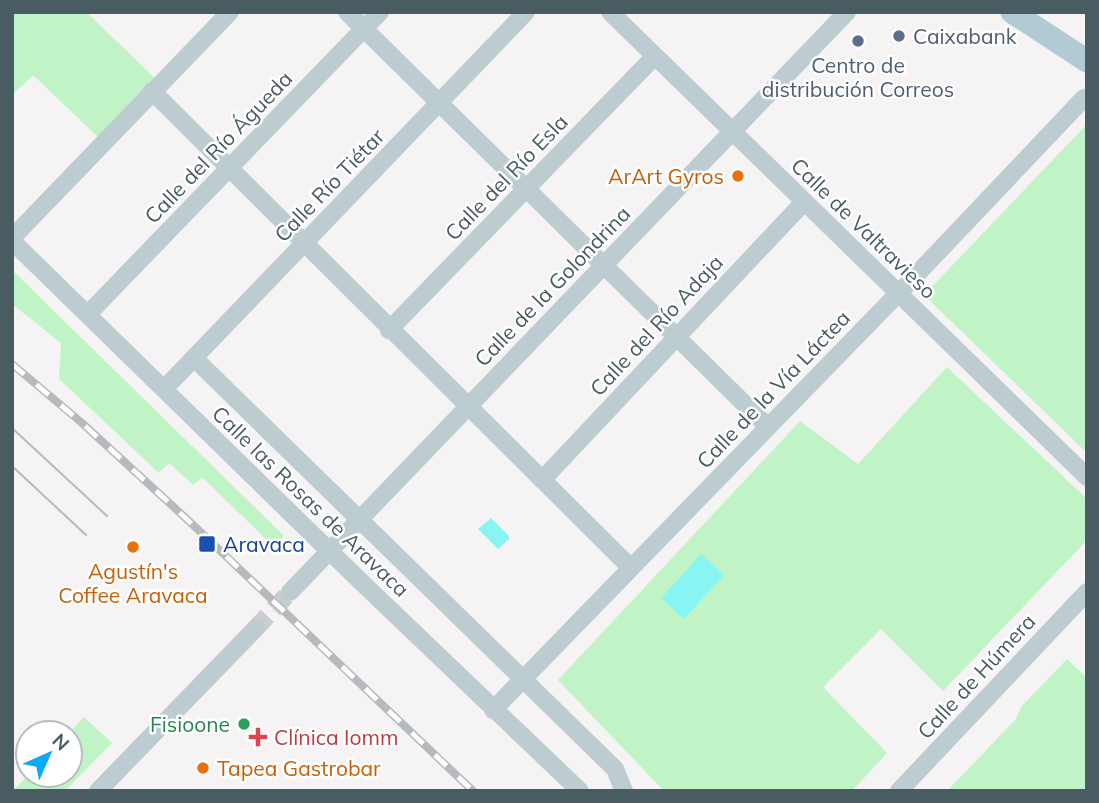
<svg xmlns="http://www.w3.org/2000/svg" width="1099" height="803" viewBox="0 0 1099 803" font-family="Mulish,sans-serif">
<rect width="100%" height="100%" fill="#f5f3f3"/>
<path fill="#c0f4c7" d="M12,12H86L158,81L101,140L33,75L12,95Z
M1087,124V453L924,295Z
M12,270L284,536L274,547L202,477L193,485L169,463L159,473L59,379L61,343L12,304Z
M947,367L1087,499V540L943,691L881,629L823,687L887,753L852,791H661L662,789L558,680L800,421L858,464Z
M1067,659L1087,678V791H947L1016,719L1021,707Z
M84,717L112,743L65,791H13L28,775H70L69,733Z"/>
<path fill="#89f5f2" d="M491,518L509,536V539L498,549L478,529Z
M701,554L724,575L684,619L661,598Z"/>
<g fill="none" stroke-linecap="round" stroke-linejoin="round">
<path stroke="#cacdcf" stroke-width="18" stroke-dasharray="18 9" stroke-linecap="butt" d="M255,629L290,592"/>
<path stroke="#bdccd0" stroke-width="18" d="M347,12L768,427
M610,12L1087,477
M152,91L631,568
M12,238L230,12
M12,241L354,575L580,791
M88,314L380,12
M389,330L655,56
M194,358L615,769L624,791
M164,389L526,12
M542,480L804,202
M290,592L847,12
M493,710L919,272L1084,98
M98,791L255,629
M899,791L1087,592"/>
<path stroke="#b1cad3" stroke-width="23" d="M1012,12L1087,61"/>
<path stroke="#b4babd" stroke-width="2" d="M12,428L107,516
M12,466L86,535"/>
<g stroke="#b4babd" stroke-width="8">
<path id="rail" d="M12,364L82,423L190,522L473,791"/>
</g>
<use href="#rail" stroke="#fff" stroke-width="5" stroke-dasharray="16" stroke-linecap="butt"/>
</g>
<g fill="#5c6f8a" stroke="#fff" stroke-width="2.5">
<circle cx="899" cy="36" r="7"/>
<circle cx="858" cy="41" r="7"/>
</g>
<g fill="#e8710a" stroke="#fff" stroke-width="2.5">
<circle cx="738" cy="176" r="7"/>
<circle cx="133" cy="547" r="7"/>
<circle cx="203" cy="768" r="7"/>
</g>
<rect fill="#1a4fb4" stroke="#fff" stroke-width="2.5" x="198" y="535" width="18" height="18" rx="3.5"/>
<circle fill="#2e9e5b" stroke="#fff" stroke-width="2.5" cx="244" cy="724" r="7"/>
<path fill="#e0444e" stroke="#fff" stroke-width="2.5" d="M254.5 726.5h7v7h7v7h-7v7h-7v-7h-7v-7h7z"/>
<g text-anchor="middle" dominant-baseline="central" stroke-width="5" stroke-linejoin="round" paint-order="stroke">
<g font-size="21" fill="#4e5e75" stroke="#fff" text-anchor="start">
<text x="913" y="36">Caixabank</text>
<text x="858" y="65" text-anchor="middle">Centro de<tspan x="858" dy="24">distribución Correos</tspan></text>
</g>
<g font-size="21" fill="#485c62" stroke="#fff">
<text transform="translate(218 147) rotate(-46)">Calle del Río Águeda</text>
<text transform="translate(506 177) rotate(-46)">Calle del Río Esla</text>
<text transform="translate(329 185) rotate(-46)">Calle Río Tiétar</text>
<text transform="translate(864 228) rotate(44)">Calle de Valtravieso</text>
<text transform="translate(552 286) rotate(-46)">Calle de la Golondrina</text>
<text transform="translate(656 325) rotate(-47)">Calle del Río Adaja</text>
<text transform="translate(773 389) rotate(-46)">Calle de la Vía Láctea</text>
<text transform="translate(311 501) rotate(44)">Calle las Rosas de Aravaca</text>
<text transform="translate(976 676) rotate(-47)">Calle de Húmera</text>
</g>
<g font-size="21" fill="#c56008" stroke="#fff" text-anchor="end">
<text x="724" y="176">ArArt Gyros</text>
<text x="133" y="571" text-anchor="middle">Agustín's<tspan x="133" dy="24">Coffee Aravaca</tspan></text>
<text x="217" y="768" text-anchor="start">Tapea Gastrobar</text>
</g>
<g font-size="21" fill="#164399" stroke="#fff" text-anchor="start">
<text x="223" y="544">Aravaca</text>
</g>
<g font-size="21" fill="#27864d" stroke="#fff" text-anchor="end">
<text x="230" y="724">Fisioone</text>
</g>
<g font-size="21" fill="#be3a42" stroke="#fff" text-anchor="start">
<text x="274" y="737">Clínica Iomm</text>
</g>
</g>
<rect width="1099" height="803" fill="none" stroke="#485c62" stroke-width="28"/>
<g transform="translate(49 754) rotate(45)"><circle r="33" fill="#ffffff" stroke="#b6bec0" stroke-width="2"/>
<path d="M0-5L12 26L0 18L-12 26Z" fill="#0baaf6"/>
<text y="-10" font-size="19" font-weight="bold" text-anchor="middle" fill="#485c62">N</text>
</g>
</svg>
